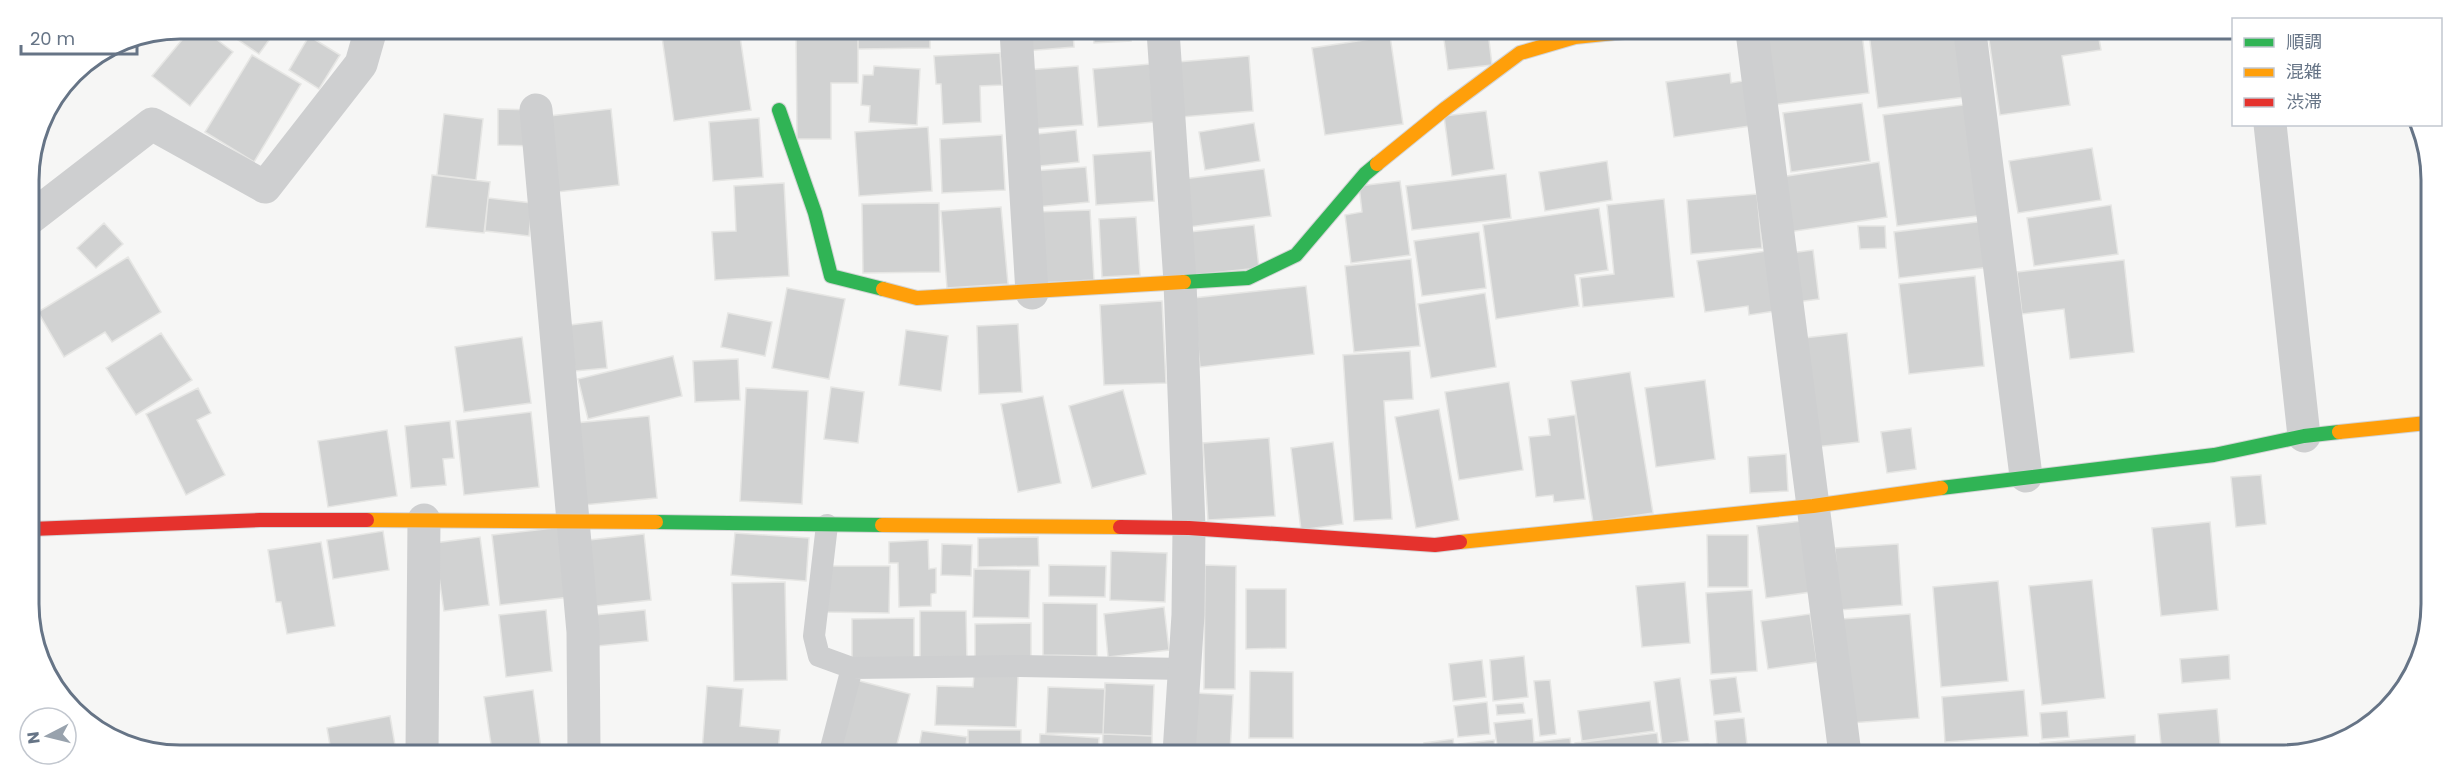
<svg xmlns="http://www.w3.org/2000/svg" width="2460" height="784" viewBox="0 0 2460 784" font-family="Poppins,'Noto Sans JP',sans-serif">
<rect width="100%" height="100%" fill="#f6f6f5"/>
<path fill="#d1d2d2" stroke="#e6e6e4" stroke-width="1.5" d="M191,29H203L233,52L190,106L152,76Z
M222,29H277L259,54Z
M661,30H739L751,110L674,121Z
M796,30H858V83H831V139H797Z
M858,30H930V48L858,49Z
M936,30H991V31L936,34Z
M1023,31H1073L1074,47L1025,51Z
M1093,31H1130L1131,41L1094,43Z
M1443,32H1488L1492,65L1448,70Z
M1767,32L1862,33L1869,93L1772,105Z
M1869,33H1965L1973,96L1878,108Z
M1988,33H2098L2101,50L2062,56L2070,105L2000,115Z
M309,36L340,55L319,89L289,70Z
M1390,36L1403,124L1325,135L1312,48Z
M1000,53L1002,85L980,86L981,122L943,124L941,84H936L934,56Z
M252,55L301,84L254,162L205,132Z
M1249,56L1253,111L1181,117L1177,62Z
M1150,64L1154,122L1098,127L1093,69Z
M874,66L920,69L917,125L869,122L870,106L861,105L863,75H873Z
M1078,66L1083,125L1031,129L1026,70Z
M1730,73L1731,83L1743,81L1750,126L1674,137L1666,82Z
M1862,103L1870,161L1791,172L1783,113Z
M1971,104L1985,215L1897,226L1883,115Z
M498,109L536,110V146L498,145Z
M611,109L619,185L557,192L549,116Z
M1486,111L1494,169L1452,176L1444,116Z
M444,114L483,119L476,180L437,175Z
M759,118L763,177L713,181L709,122Z
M1254,123L1260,161L1205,170L1199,132Z
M928,127L932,191L859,196L855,132Z
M1076,130L1079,162L1030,167L1027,135Z
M1002,135L1005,190L942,193L940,139Z
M2092,148L2101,200L2018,213L2009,161Z
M1151,151L1154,201L1096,205L1093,155Z
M1607,161L1612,200L1545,211L1539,172Z
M1879,162L1887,217L1789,232L1781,177Z
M1086,167L1089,202L1036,207L1033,171Z
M1264,169L1271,216L1189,227L1183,179Z
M1506,174L1511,218L1412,230L1406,186Z
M432,175L490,182L484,233L426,227Z
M1400,181L1410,255L1351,263L1345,215L1362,212L1359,186Z
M784,183L789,276L715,280L712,232L736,231L734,186Z
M1757,194L1762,248L1691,254L1687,200Z
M488,198L532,203L529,236L485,231Z
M1664,199L1674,297L1583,307L1580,278L1614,274L1607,205Z
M939,203L940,272L863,273L862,204Z
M2111,205L2118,254L2034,266L2027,218Z
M1001,207L1008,284L947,288L941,211Z
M1599,208L1608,270L1575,275L1579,306L1496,319L1483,225Z
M1090,210L1094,280L1039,283L1036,212Z
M1136,217L1140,275L1102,277L1099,219Z
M1985,221L1990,267L1899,278L1894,232Z
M104,223L123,244L96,268L77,248Z
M1254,225L1259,268L1193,275L1189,232Z
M1858,226H1885L1886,248L1860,249Z
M1479,232L1486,288L1422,296L1414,241Z
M1813,250L1819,299L1797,302L1790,253Z
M1766,251L1775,311L1749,315L1748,306L1705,312L1697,261Z
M128,257L161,312L112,342L105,332L64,357L38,312Z
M1411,259L1420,346L1354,352L1345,266Z
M2124,260L2134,352L2070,359L2064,309L2022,314L2017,272Z
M1975,276L1984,366L1909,374L1899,284Z
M1306,286L1314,354L1200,367L1193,298Z
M787,288L845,299L829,379L772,368Z
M1485,293L1496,367L1431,378L1418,304Z
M1162,301L1166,383L1104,385L1100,305Z
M728,313L772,322L765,356L721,347Z
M602,321L607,368L575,371L570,325Z
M1018,324L1022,392L979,394L977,326Z
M906,330L948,336L941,391L899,385Z
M161,333L192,380L136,415L106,368Z
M1847,333L1859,442L1815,447L1804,338Z
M522,337L531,403L464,412L455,347Z
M1410,351L1413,399L1384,401L1392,519L1354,521L1343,355Z
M673,356L682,396L588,419L578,379Z
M738,359L740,400L695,402L693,361Z
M1630,372L1653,513L1593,522L1571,381Z
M1705,380L1715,459L1656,467L1645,388Z
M1509,382L1523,470L1459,480L1445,392Z
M831,387L864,392L858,443L824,439Z
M198,388L211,413L197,420L225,475L186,495L146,414Z
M746,388L808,391L802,504L740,501Z
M1123,390L1146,474L1092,488L1069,406Z
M1043,396L1061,483L1018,492L1001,404Z
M1439,409L1459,520L1416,528L1395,417Z
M531,412L539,487L464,495L456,421Z
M1575,415L1585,499L1554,502L1553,495L1536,497L1529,437L1550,435L1548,419Z
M649,416L657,498L583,505L575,423Z
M450,421L454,458L443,459L446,485L411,488L405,426Z
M1911,428L1916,469L1887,473L1881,432Z
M387,430L397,496L328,507L318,441Z
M1269,438L1275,516L1208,520L1203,443Z
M1333,442L1343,524L1301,530L1291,448Z
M1786,454L1788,491L1750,493L1748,457Z
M2261,475L2266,524L2236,527L2231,477Z
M1802,521L1811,592L1766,598L1757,526Z
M2210,522L2218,610L2161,616L2152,528Z
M563,527L570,597L500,605L492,535Z
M383,531L389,570L333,579L327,540Z
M735,533L809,538L806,581L731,575Z
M644,534L651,600L596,606L589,540Z
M1707,535H1748V587H1708Z
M480,537L489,605L444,611L434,543Z
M1038,537L1039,566L978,567V538Z
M928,540L929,569L936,568V593L931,594V606L899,607L898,563H889V542Z
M321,542L335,626L287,634L281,602H276L268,550Z
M942,544L972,545L971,576L941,575Z
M1898,544L1902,605L1839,610L1835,548Z
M1111,551L1167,553L1165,602L1110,600Z
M31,555L38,588L31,589Z
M1049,565L1106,566L1105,597L1049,596Z
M1205,565L1236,566L1235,689H1204Z
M824,566H890L889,613L824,612Z
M974,569L1030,570L1029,618L973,617Z
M2092,580L2105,698L2042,705L2029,586Z
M1998,581L2008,681L1941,687L1933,587Z
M785,582L787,680L734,681L732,583Z
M1685,582L1690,643L1642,647L1636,586Z
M1246,589H1286V648L1246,649Z
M1752,590L1757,671L1711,674L1706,593Z
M1043,603L1097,604V656L1043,655Z
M1164,607L1169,650L1108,657L1104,614Z
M546,610L552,671L506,677L499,615Z
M645,610L648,641L597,646L594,615Z
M920,611H966L967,663H920Z
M1810,614L1817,662L1768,669L1761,621Z
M1910,614L1919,718L1850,723L1841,619Z
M914,618V662L852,663V619Z
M1031,623V662H975V624Z
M2229,655L2230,679L2182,683L2180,659Z
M1524,656L1528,697L1493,701L1490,660Z
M1482,660L1486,697L1453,701L1449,664Z
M1250,671L1293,672V738H1249Z
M974,675L1018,676L1016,727L935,725L937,686L973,687Z
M1736,677L1741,712L1714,715L1710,680Z
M1680,678L1689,741L1662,744L1654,682Z
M856,680L910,694L895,752H837Z
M1550,680L1556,734L1540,736L1534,681Z
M1105,683L1154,685L1152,736L1103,734Z
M707,686L743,689L740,726L780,730L778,752H702Z
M1048,687L1105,689L1103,734L1046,733Z
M533,690L541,749L492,751L484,697Z
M2024,690L2028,736L1945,742L1942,697Z
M1195,693L1233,695L1230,753H1192Z
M1650,701L1654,731L1582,741L1578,711Z
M1487,702L1490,734L1458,737L1454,706Z
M1523,703L1525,713L1497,715L1496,705Z
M2217,709L2221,755H2162L2158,714Z
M2067,711L2069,737L2042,739L2040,713Z
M390,716L396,751H331L327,728Z
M1744,718L1748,754H1718L1715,721Z
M1532,719L1534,742L1570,738L1572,754L1498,753L1494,723Z
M968,730H1021V752H968Z
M922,731L967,737L965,752H918Z
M1657,733L1659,749L1708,744L1709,754H1576L1575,743Z
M1040,734L1099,738L1098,752H1039Z
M1103,734L1152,736V753L1102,752Z
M2135,735L2136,755H2041L2040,743Z
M1453,739L1455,753H1425L1424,743Z
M1494,740L1496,753H1460L1459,744Z
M1334,748L1335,753H1288V751Z"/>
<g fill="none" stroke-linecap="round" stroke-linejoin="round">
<g stroke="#d3d4d5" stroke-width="16">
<path id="fast" d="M779,110L815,213L831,276L883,289
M1184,282L1248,278L1296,255L1365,174L1377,164
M1941,488L2214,455L2304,436L2339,432
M656,522L882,525"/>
</g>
<g stroke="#d3d4d5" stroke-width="16">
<path id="slow" d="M1377,164L1446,108L1520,53L1575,37L1624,32
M883,289L917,298L1184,282
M2339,432L2427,423
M367,520L656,522
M882,525L1120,527
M1460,542L1813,506L1941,488"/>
</g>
<g stroke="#d3d4d5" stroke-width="16">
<path id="jam" d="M1120,527L1189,528L1435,545L1460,542
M31,529L260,520H367"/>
</g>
<path stroke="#cecfd0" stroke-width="22" d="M827,525L814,636L819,656L852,668L830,752
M852,668L1020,666L1184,669"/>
<path stroke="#cecfd0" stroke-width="33" d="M1016,31L1032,293
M1163,31L1180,282L1189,528L1188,615L1179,753
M1752,32L1845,754
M1970,33L2026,476
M536,110L583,632L584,751
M2270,124L2304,436
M29,219L152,124L265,187L361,64L371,29
M422,751L424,520"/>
<use href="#fast" stroke="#30b455" stroke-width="14"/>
<use href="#slow" stroke="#ff9f0a" stroke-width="14"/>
<use href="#jam" stroke="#e5322d" stroke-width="14"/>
</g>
<path d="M0 0H2460V784H0ZM180 39H2280A141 141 0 0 1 2421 180V604A141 141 0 0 1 2280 745H180A141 141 0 0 1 39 604V180A141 141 0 0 1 180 39Z" fill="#fff" fill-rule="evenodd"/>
<path fill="none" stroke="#667486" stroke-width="3" d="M180 39H2280A141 141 0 0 1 2421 180V604A141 141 0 0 1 2280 745H180A141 141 0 0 1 39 604V180A141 141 0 0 1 180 39Z"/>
<rect x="2232" y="18" width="210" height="108" fill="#ffffff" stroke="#c2c7cf" stroke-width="1.5"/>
<rect x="2244" y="38" width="30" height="9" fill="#30b455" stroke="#c2c7cf" stroke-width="1.5"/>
<text x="2286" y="48" font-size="18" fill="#667486">順調</text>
<rect x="2244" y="68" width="30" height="9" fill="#ff9f0a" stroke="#c2c7cf" stroke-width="1.5"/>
<text x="2286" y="78" font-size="18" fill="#667486">混雑</text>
<rect x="2244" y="98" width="30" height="9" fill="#e5322d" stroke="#c2c7cf" stroke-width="1.5"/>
<text x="2286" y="108" font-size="18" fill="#667486">渋滞</text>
<g transform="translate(48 736) rotate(263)"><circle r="28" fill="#ffffff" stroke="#c2c7cf" stroke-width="1.5"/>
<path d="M0-4.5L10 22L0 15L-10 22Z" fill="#98a2ad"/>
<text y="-9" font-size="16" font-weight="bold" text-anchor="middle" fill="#667486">N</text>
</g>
<path d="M21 45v9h116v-9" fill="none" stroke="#667486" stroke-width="3"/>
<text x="30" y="45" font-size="18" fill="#667486" stroke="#ffffff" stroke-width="4.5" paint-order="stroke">20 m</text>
</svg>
